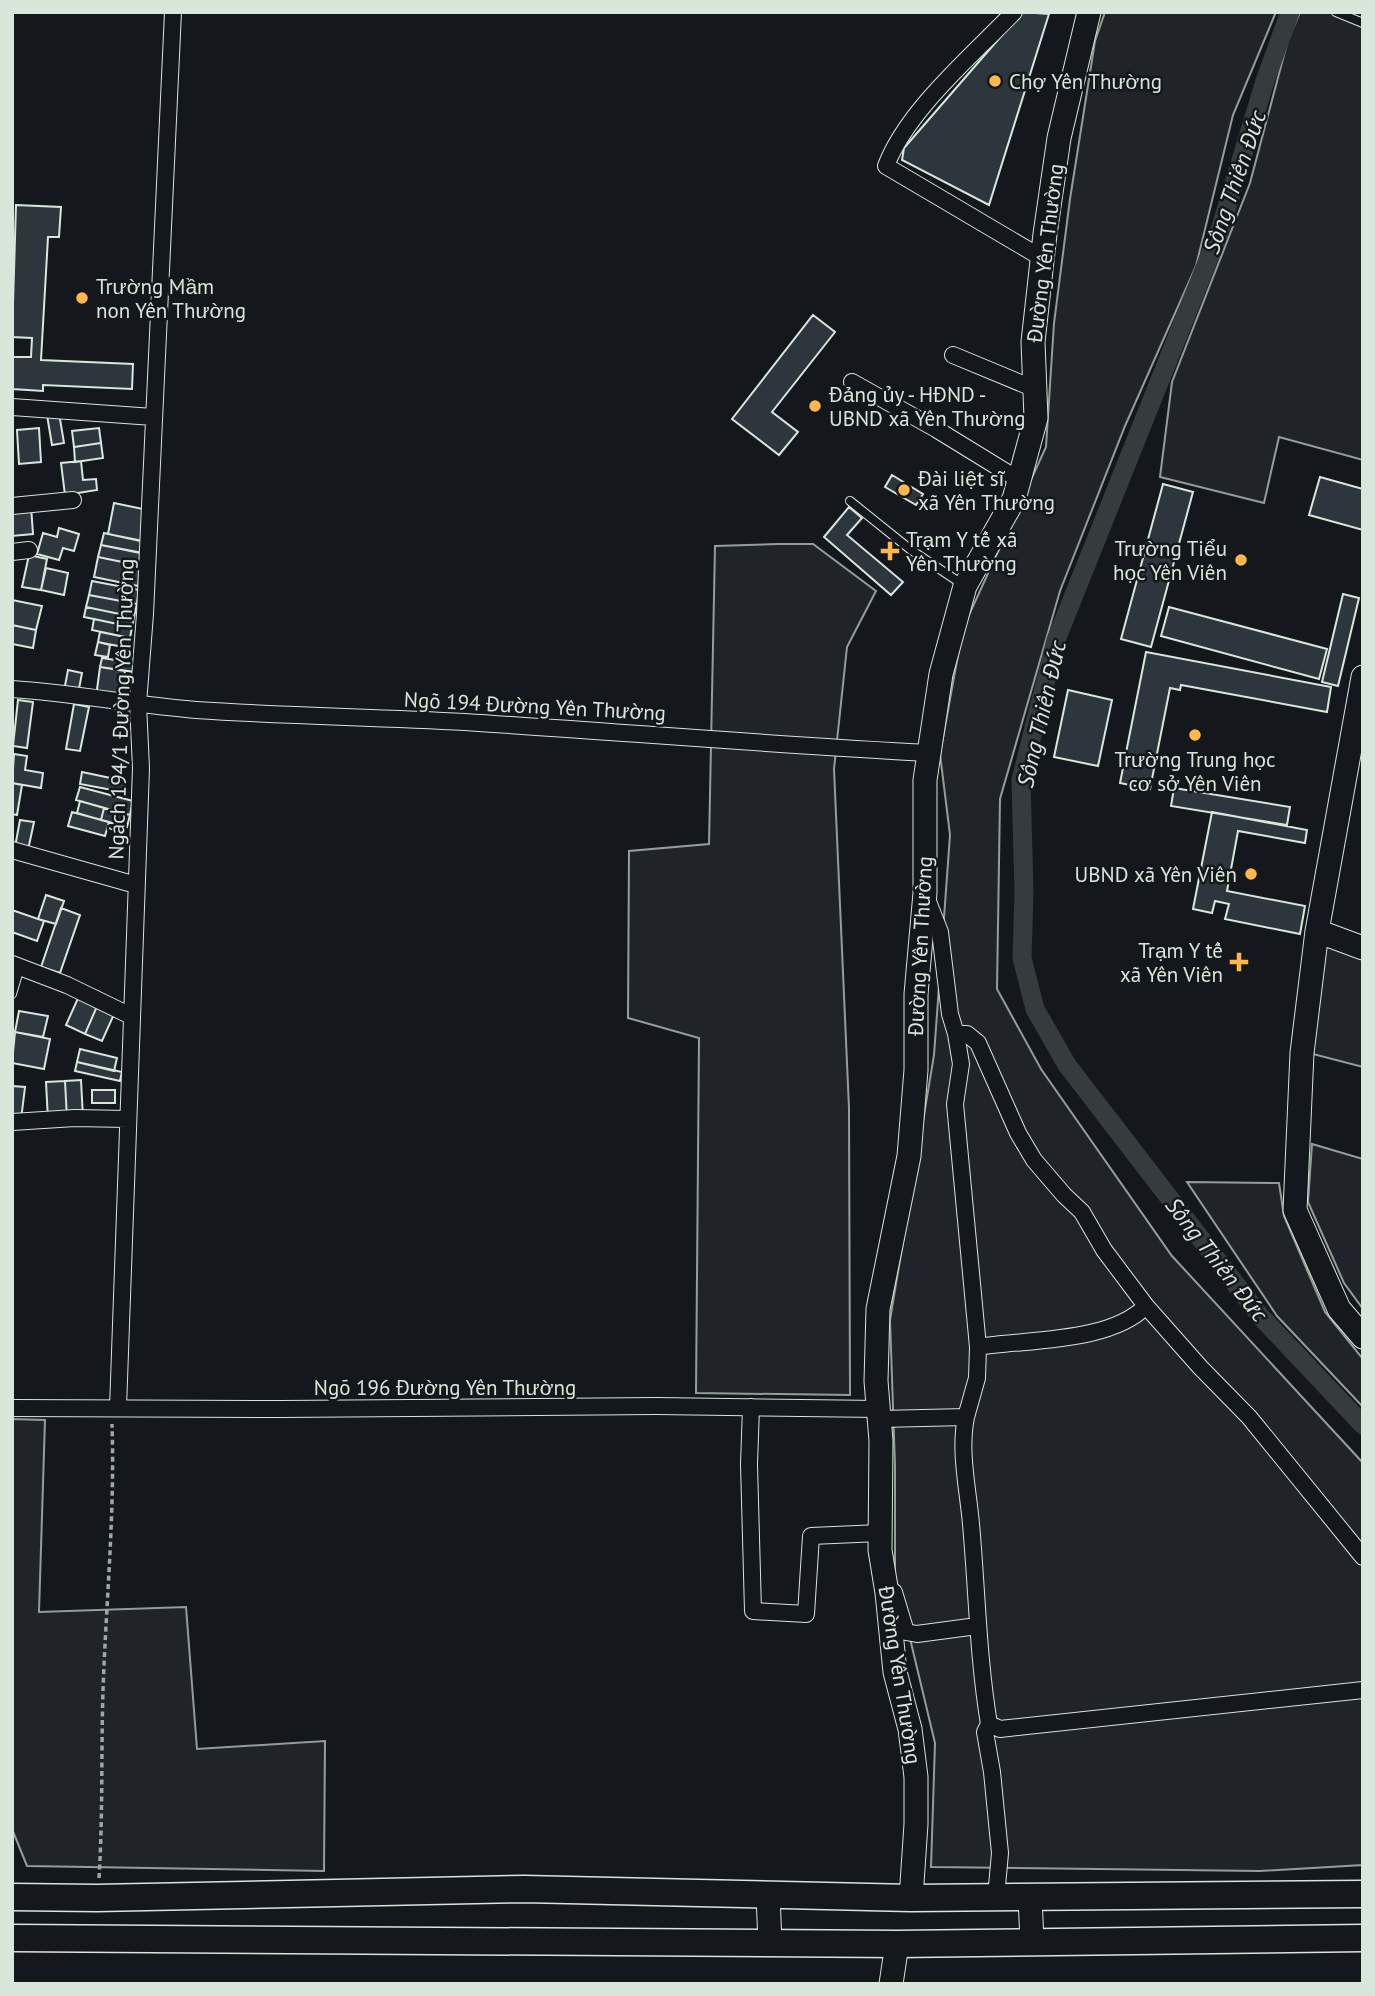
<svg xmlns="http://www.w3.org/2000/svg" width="1375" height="1996" viewBox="0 0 1375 1996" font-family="'PT Sans',sans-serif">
<rect width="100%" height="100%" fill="#14181c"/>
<path fill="#202428" stroke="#939e99" stroke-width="2" d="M1105,12H1276L1233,115L1196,266L1125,426L1060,591L1000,799L997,989L1041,1069L1172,1256L1363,1463V1865L1260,1871L931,1867L935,1743L895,1576V1466L890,1320L934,1055L950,835L940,754L963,628L1046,447L1054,323L1070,199L1095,41Z
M1300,12H1363V460L1279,437L1264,503L1160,477L1172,382L1250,183L1288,40Z
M778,544H813L876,591L847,647L834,769L849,1108L850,1395L696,1393L699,1038L628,1018L629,851L709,844L715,546Z
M1321,936L1363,952V1067L1309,1053Z
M1312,1144L1363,1159V1309L1344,1283L1308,1202Z
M1187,1182L1279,1183L1284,1216L1325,1312L1363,1359V1407L1277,1316Z
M12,1419L45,1420L39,1612L186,1607L197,1749L325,1741L324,1871L27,1866L12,1829Z"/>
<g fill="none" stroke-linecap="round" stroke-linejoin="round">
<path stroke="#363b3e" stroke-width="19" d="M1290,12L1265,81L1220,230L1056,640L1021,780L1024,892L1022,958L1035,1009L1067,1065L1261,1317L1363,1425"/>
</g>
<path fill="#2c363c" stroke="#d8e6dc" stroke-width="2" d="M1022,12L1049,14L989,205L902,160L904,148Z
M16,205L61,207L59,237H48L41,360L133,364L132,389L43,385V391L12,389V357H31L32,338L12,337Z
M813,315L835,332L772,412L798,432L779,455L732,419Z
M59,413L64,443L52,445L47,415Z
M39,428L41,462L19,464L17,430Z
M99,428L101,443L74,447L72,431Z
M101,443L103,458L75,462L74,447Z
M81,461L83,480L96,479L97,490L65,495L61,463Z
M892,475L923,494L916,505L885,487Z
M1320,477L1363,489V530L1309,515Z
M1163,484L1193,492L1151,647L1121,639Z
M114,503L143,509V541L108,534Z
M31,506L33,534L12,536V508Z
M849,507L862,518L847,535L903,582L891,595L824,537Z
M59,528L79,534L74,551L63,548L59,560L37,554L43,533L57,537Z
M104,533L145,542L143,553L101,545Z
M101,545L145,554L142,566L98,557Z
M29,555L47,559L41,590L22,587Z
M98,557L142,566L138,586L94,577Z
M46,568L68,573L64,595L41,590Z
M92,581L139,590L137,604L89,595Z
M1343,594L1359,598L1338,686L1322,682Z
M89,595L137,604L134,617L86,607Z
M12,600L42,606L36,630L12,625Z
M86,607L134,617L132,627L84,617Z
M1169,607L1327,649L1319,679L1161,636Z
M94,619L132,627L130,638L92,630Z
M12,625L36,630L33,648L12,644Z
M100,632L130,638L128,648L98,642Z
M98,642L110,645L108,657L95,655Z
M1146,652L1331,687L1327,712L1181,685L1180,690L1170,688L1150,789L1120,783Z
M102,658L136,663L135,672L100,667Z
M100,667L125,671L120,701L96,697Z
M68,670L82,673L78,694L64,691Z
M1068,690L1112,700L1098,766L1054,757Z
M18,700L33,702L27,748L13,746Z
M74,704L89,707L80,751L66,749Z
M14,754L27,756L25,770L43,773L41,788L12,783Z
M82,772L125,781L123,792L80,784Z
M12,783L22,785L17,815L12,814Z
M80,787L133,801L130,815L76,800Z
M1174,788L1290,807L1287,825L1171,806Z
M80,801L104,808L101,820L77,813Z
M104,808L130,815L127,827L101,820Z
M72,812L109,822L105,836L68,826Z
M1212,812L1307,830L1305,843L1238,831L1227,891L1305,906L1300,934L1225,919L1229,904L1215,901L1212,913L1193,909Z
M20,820L34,822L28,850L15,847Z
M46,895L64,901L56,924L38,919Z
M61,908L80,915L60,973L41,967Z
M12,910L44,921L37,941L12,932Z
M79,996L98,1004L85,1034L66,1025Z
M98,1004L115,1012L102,1041L85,1034Z
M19,1011L48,1016L43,1037L15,1032Z
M15,1032L50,1039L44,1069L12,1063Z
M80,1049L117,1058L114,1071L77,1062Z
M77,1062L122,1072L120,1081L75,1071Z
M81,1080L83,1118L67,1119L65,1081Z
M65,1081L67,1119L48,1120L46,1082Z
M12,1086L25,1087L21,1120L12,1119Z
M92,1090H115V1103H92Z"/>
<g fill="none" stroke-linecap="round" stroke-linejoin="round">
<g stroke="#d8e6dc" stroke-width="10">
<path id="lane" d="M1336,12L1363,23
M850,501L911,550L962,584
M12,994L20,967"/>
</g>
<g stroke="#d8e6dc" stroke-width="18">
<path id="street" d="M1014,12C973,55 907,110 886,166L1042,258
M953,355L1035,389
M852,382L936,429L1019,480
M12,407L153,417
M12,506L73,500
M12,552L29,550
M12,689C74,693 134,705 196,710C286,716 376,717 465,722C620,732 775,745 930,753
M12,850L136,885
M12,964L67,985L131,1016
M956,1034H967L978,1043L1018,1133L1034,1160L1064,1195L1082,1212L1104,1250L1146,1306L1200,1367L1249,1417L1363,1557
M12,1122L75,1118L127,1119
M978,1347C1027,1339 1110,1343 1146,1306
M751,1407L749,1464L753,1611L806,1614L811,1536L880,1533
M12,1408L281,1409L656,1406L879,1409
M118,1408L141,768L138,704L145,614L173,12
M966,1417C959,1452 968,1489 971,1524C977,1591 978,1658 989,1724L1000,1729L1363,1690
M880,1419L966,1417L977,1378L978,1347L955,1104L961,1064L956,1034L950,1014L940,932L927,899
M894,1592L906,1632L917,1634L977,1626
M989,1724L985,1732L992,1772L1000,1853L996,1897"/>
</g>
<g stroke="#d8e6dc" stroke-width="25">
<path id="secondary" d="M1363,677L1317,931L1302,1053L1295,1210L1339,1309L1363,1337
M1317,931L1363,948
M768,1895L770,1943
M1030,1897L1032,1942
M911,1898L916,1824V1777L910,1729L895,1672L887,1593L880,1550L881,1441L876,1381L878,1309L909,1156L916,1070V994L925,893V780L941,674L965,586L1014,499L1036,418L1033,342L1045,234L1059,138L1089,12
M891,1984L897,1944"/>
</g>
<g stroke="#d8e6dc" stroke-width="29">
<path id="primary" d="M12,1897L97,1898L524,1889L911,1898L1363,1894
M12,1938L897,1944L1363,1938"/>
</g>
<path stroke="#9da8a2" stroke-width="3.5" stroke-dasharray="5 3.5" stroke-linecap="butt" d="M99,1878C103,1815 101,1753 103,1691C106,1602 115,1513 112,1424"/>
<use href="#lane" stroke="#14181c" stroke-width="8"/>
<use href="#street" stroke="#14181c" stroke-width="16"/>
<use href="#secondary" stroke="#14181c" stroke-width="23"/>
<use href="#primary" stroke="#14181c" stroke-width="26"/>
</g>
<g fill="#ffb74d" stroke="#14181c" stroke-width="2.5">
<circle cx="995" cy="81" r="7"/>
<circle cx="82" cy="298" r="7"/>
<circle cx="815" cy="406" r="7"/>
<circle cx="904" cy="490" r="7"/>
<path d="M886.5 540.5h7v7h7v7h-7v7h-7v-7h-7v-7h7z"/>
<circle cx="1241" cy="560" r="7"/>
<circle cx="1195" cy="735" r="7"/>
<circle cx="1251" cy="874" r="7"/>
<path d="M1235.5 951.5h7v7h7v7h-7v7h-7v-7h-7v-7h7z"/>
</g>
<g text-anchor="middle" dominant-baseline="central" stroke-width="5" stroke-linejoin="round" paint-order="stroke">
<g font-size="21" fill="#d8e6dc" stroke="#14181c" text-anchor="start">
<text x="1009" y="81">Chợ Yên Thường</text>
<text x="96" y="286">Trường Mầm<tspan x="96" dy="24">non Yên Thường</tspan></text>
<text x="829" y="394">Đảng ủy - HĐND -<tspan x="829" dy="24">UBND xã Yên Thường</tspan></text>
<text x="918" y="478">Đài liệt sĩ<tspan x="918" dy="24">xã Yên Thường</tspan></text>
<text x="906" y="539">Trạm Y tế xã<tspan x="906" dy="24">Yên Thường</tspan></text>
<text x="1227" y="548" text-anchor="end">Trường Tiểu<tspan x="1227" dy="24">học Yên Viên</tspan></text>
<text x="1195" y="759" text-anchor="middle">Trường Trung học<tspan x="1195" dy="24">cơ sở Yên Viên</tspan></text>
<text x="1237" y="874" text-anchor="end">UBND xã Yên Viên</text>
<text x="1223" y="950" text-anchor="end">Trạm Y tế<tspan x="1223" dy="24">xã Yên Viên</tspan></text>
</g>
<g font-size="21" fill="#d8e6dc" stroke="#14181c">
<text transform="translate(1045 253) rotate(-83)">Đường Yên Thường</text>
<text transform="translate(535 706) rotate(3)">Ngõ 194 Đường Yên Thường</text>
<text transform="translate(121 709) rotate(-88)">Ngách 194/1 Đường Yên Thường</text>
<text transform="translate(920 946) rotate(-87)">Đường Yên Thường</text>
<text x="445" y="1387">Ngõ 196 Đường Yên Thường</text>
<text transform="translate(900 1675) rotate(81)">Đường Yên Thường</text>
</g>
<g font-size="23" font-style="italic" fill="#d8e6dc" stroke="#14181c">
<text transform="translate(1234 182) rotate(-71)">Sông Thiên Đức</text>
<text transform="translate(1041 714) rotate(-77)">Sông Thiên Đức</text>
<text transform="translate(1217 1259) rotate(52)">Sông Thiên Đức</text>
</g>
</g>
<rect width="1375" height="1996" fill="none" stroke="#d8e6dc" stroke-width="28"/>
</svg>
